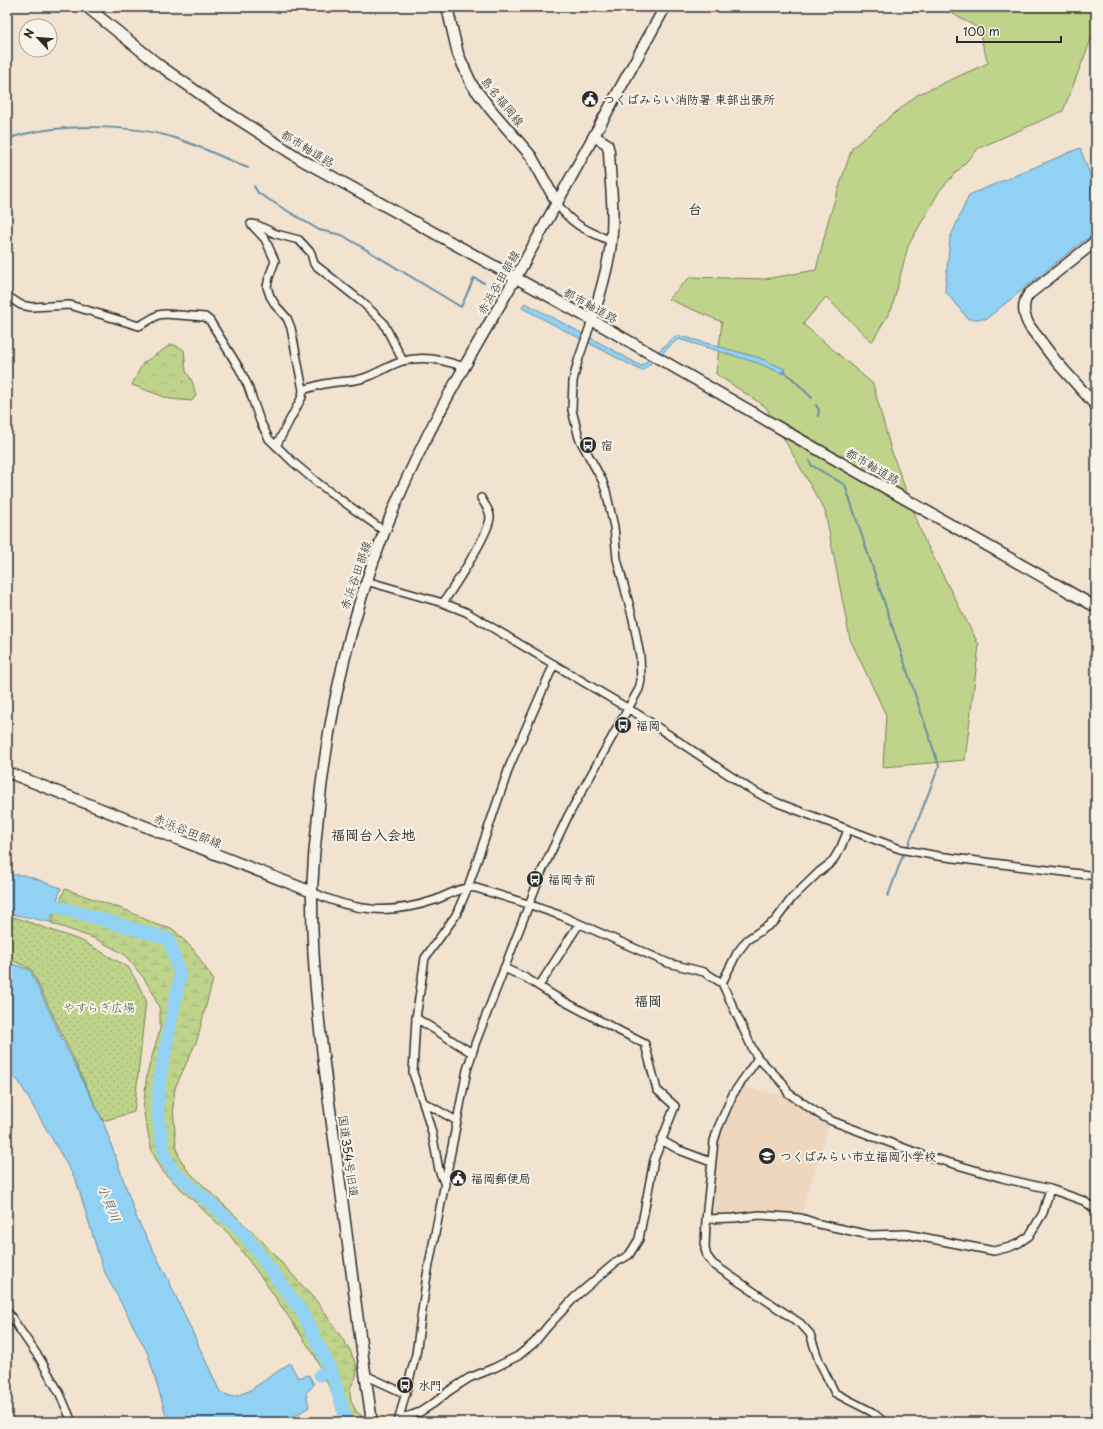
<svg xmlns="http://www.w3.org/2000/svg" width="1103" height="1429" viewBox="0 0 1103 1429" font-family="'Playpen Sans','Klee One',sans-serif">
<defs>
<pattern id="forest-crowns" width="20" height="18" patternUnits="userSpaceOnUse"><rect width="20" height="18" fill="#bfd48a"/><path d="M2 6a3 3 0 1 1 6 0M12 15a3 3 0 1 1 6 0" fill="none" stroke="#a4b677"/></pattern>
<pattern id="wetland-marsh" width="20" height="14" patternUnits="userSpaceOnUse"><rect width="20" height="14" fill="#bfd48a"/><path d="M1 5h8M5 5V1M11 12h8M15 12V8" fill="none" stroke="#a4b677"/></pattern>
<pattern id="park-dots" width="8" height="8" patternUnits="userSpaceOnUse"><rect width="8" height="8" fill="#bfd48a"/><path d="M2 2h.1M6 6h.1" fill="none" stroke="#a4b677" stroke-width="1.8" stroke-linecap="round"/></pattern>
</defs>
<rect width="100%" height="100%" fill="#f2e2d0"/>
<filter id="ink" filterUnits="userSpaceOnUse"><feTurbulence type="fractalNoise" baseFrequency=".025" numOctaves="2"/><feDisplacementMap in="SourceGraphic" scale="8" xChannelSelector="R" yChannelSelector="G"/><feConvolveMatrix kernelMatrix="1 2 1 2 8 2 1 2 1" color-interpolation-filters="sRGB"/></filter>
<g filter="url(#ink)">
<path fill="#efd6bf" d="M744,1087L789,1097L827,1122L829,1125L800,1216L711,1217L709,1215L715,1147L730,1106L741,1088Z"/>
<path fill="#bfd48a" stroke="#75805a" d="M941,7H1096V27L1063,111L979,148L940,190L908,246L892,308L872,342L826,297L803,324L873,384L891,450L923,537L979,645L965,760L883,767L886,715L850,639L825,511L766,407L716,374L722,322L668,299L690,277L765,279L816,270L829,218L852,148L917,95L988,63L978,28Z"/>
<path fill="url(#forest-crowns)" stroke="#75805a" d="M172,344L184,350L186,371L192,381L196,395L192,401L170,399L132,385L143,363Z"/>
<path fill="url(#wetland-marsh)" stroke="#75805a" d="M65,889L128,911L157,925L173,929L193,949L213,979L197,1040L175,1088L173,1107L176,1144L179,1157L188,1171L262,1241L318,1303L350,1350L357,1368L356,1377L350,1388V1393L351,1401L356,1411L361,1415L362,1422H342L336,1402L315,1356L267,1285L229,1234L164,1173L152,1152L143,1109L147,1074L160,1029V1010L153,993L143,977L124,954L96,939L51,923Z"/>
<path fill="url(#park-dots)" stroke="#75805a" d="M14,917L82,941L128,967L137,982L146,1000L134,1112L103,1121L31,969L7,958V932Z"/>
<path fill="#91d1f3" stroke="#688fa3" d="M1080,148L1096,190V233L1082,242L986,319H968L945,291L950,238L969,195Z
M525,303L604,345L641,366L677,335L760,358L785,369L783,374L758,363L678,339L642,371L522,308Z
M7,875H25L61,888L50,922L7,913Z
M7,962L30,970L66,1047L103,1121L137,1219L167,1277L220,1392L233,1397L249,1391L290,1363L298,1378L309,1375L314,1385L306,1393L309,1407L285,1422H168L148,1354L103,1269L76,1180L19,1082L7,1070Z"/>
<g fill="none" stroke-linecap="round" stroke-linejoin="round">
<path stroke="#688fa3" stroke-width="2" d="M7,139C55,123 133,123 181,140C204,148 226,159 248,168
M254,186L258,193L319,230L342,235L461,307L474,278L484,283
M782,371L793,379L812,398
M816,405L819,410L818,416
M810,461L811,465L845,485L939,766L908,846
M888,896L903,855"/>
<path stroke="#91d1f3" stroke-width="13" d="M7,895L52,905L169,939L180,976L160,1077L157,1108L164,1155L173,1171L242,1231L302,1312L330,1368L347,1422
M320,1375L330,1368"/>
<g stroke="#2b2b2b" stroke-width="10">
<path id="street" d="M557,203C571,225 588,231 611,241
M7,296L21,305L31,307L70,305L139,326L158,315L165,314L205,317L210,321L239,368L248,386L260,421L269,439L294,463L319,484L384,531
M303,390L291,328L287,318L276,306L270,296L267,287L269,277L275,261L265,239L251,224L257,225L276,234L299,240L311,253L314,264L362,302L383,322L403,361
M276,446L302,397L303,390C312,387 321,384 330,383C341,381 352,382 364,378C377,374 389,365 403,361C424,355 445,360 464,367
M366,581L443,603L466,612L639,715L747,787L763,796L778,803L900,849L938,856L1096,876
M443,603C453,588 490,533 490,517C490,510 484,504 481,498
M312,892C354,912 391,915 435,900C448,895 462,886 476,888L528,904L562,916L668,963L704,972L722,983L753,1050L758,1058L783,1083L788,1093L822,1116L832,1121L920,1154L1002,1178L1050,1189L1084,1201L1096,1210
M722,983L737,953L747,940L775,921L792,898L819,872L832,862L841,847L848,830
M539,986L579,924
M416,1018L472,1053
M758,1058L733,1094L718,1128L714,1141L706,1219L705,1249L707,1256L713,1264L801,1324L810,1334L819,1361L835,1393L872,1412L884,1422
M423,1102L457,1121
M661,1140L679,1150L711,1162
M445,1185L439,1170L432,1133L423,1102L413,1073L416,1018L425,958L456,915L468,887L510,765L554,664
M706,1219L734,1218L760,1215L801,1218L819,1224L870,1235L906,1234L994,1251L1010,1247L1019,1243L1029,1236L1043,1213L1050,1189
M7,1311L40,1359L60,1394L72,1422
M365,1375L406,1394
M400,1418L412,1415L420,1412L434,1403L449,1391L469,1378L494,1368L518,1356L534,1343L548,1326L575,1297L615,1263L629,1255L639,1239L654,1160L675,1106L657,1090L645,1044L612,1027L556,997L526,978L504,968
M398,1422L416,1354L427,1275L467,1070L475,1044L542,871L568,816L639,689L641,680L640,656L633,619L617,559L614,527L606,491L602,480L579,438L572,410L573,381L578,361L592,320"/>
</g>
<g stroke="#2b2b2b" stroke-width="13">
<path id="secondary" d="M87,7L159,65L213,103L302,160L592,320L785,431L1096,607
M447,7L458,54L472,85L492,111L531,156L557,203
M1096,241L1029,294C1021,304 1024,317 1030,327L1055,360L1096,406
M592,320C600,295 608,269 611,243C615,213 610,181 609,151L607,144L594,136
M7,772L312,892
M372,1422C359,1333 348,1243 336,1153C324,1066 311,979 312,891C313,866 315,841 318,816C330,691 362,569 418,455C447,394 482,336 516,277C566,187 615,97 665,7"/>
</g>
<use href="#street" stroke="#f7f3e8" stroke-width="7"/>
<use href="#secondary" stroke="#f7f3e8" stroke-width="10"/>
</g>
</g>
<defs>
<g id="civic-disc" transform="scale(0.9)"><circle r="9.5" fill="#2b2b2b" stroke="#f7f3e8"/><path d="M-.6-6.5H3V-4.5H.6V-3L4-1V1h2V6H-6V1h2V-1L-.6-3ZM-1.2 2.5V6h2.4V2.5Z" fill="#fff"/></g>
<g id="bus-disc" transform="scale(0.9)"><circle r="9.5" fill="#2b2b2b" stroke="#f7f3e8"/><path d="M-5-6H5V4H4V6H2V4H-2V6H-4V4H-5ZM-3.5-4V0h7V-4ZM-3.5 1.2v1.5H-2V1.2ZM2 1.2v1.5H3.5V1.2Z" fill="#fff"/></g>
<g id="school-disc" transform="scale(0.9)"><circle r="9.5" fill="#2b2b2b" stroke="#f7f3e8"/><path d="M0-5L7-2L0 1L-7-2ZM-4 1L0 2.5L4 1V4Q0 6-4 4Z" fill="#fff"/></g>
</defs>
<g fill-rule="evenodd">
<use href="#civic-disc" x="590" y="99"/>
<use href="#bus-disc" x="588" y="445"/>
<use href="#bus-disc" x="623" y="725"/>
<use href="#bus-disc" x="535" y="879"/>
<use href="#school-disc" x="767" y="1156"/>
<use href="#civic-disc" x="458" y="1178"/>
<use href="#bus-disc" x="405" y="1385"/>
</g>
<g text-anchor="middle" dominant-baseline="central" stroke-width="4" stroke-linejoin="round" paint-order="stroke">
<g font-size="12" font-weight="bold" fill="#2b2b2b" stroke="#f7f3e8" text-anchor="start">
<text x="603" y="99">つくばみらい消防署 東部出張所</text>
<text x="601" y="445">宿</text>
<text x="636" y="725">福岡</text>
<text x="548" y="879">福岡寺前</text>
<text x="780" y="1156">つくばみらい市立福岡小学校</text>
<text x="471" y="1178">福岡郵便局</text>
<text x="418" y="1385">水門</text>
</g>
<g font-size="12" fill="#2b2b2b" stroke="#f7f3e8">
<text transform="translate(503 101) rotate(51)">島名福岡線</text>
<text transform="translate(308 148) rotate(31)">都市軸道路</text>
<text transform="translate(498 282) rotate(-60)">赤浜谷田部線</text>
<text transform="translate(591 305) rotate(29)">都市軸道路</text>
<text transform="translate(873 466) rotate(30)">都市軸道路</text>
<text transform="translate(355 575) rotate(-71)">赤浜谷田部線</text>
<text transform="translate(188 830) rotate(22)">赤浜谷田部線</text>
<text transform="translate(349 1156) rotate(82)">国道354号旧道</text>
</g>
<g font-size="12" fill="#505543" stroke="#f7f3e8">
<text x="99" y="1007">やすらぎ広場</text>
</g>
<g font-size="13" font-style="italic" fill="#44545d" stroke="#f7f3e8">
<text transform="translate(110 1203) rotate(68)">小貝川</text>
</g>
<g font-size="14" font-weight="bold" fill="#2b2b2b" stroke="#f7f3e8">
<text x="695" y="208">台</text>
<text x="373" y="834">福岡台入会地</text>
<text x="648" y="1000">福岡</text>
</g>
</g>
<rect width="1103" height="1429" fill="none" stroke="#f7f3e8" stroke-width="24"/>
<rect x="12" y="12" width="1079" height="1405" fill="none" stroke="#2b2b2b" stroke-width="1.5" filter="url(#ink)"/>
<g transform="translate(38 38) rotate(296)"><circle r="19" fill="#f7f3e8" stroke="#a5a39c"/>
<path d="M0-3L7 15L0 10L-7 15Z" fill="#2b2b2b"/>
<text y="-6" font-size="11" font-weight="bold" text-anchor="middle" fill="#2b2b2b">N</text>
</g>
<path d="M957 36v6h104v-6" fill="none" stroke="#2b2b2b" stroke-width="2"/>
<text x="963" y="36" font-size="12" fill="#2b2b2b" stroke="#f7f3e8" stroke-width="3" paint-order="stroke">100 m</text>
</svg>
